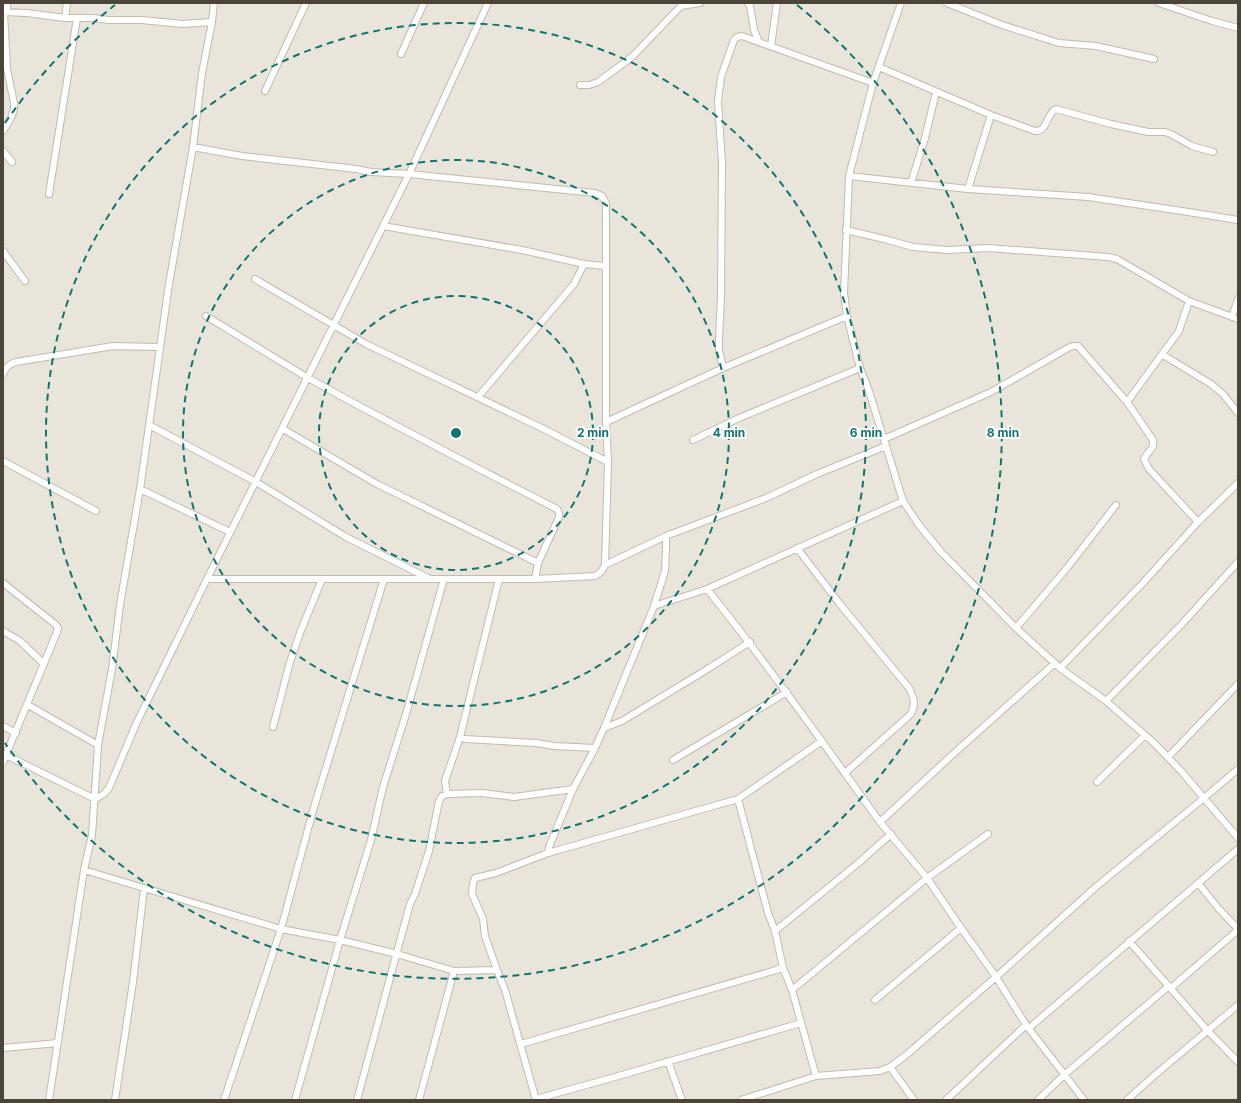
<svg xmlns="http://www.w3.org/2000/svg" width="1241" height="1103" viewBox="0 0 1241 1103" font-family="Inter,sans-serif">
<rect width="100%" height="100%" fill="#f6f3ec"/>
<path fill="#eae5da" d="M3,3H1238V1100H3Z"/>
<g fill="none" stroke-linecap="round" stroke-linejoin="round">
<g stroke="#c2bbae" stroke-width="8">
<path id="minor" d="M748,3L750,6L754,30L759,42
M901,3L873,83L849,176L844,293L847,316L860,368L868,388L903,501L919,525L941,552L1016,628L1060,668L1106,701L1154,743L1181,771L1238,838
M947,3L1002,25L1059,43L1096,46L1154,59
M1159,3L1212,21L1238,28
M3,12L27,13L65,18H93L109,20H142L182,24L212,22
M7,12V3
M65,18L67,3
M771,46L777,3
M401,54L424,3
M879,67L991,115L1035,131C1048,132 1046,113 1056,109L1111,124L1148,132H1165L1171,134L1192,146L1213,152
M580,85H589L598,82L620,66L633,56L676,11L681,6L700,3
M265,91L306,3
M3,131L11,118L14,109V103L7,69L4,12
M193,147L242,156L356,169L371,172L409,174L595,193L602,196L606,203V422L608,462L605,565L601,572L595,576L535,579H207
M3,151L12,162
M849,176L968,189L1088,197L1182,211L1238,220
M911,183L925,138L936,92
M968,189L991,115
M49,194L77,18
M383,226L522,250L584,264L605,266
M846,230L884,239L913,247L947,250L988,248L1108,257L1117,259L1189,301L1238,319
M3,251L25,281
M255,279L366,344L544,429L608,462
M206,316L308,378L361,407L456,457L557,509L559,513V517L538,563L535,579
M1232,317L1238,299
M1163,355L1211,384L1223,394L1238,413
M723,368L719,351V339L721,297L722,163L718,101L721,77L734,40L737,37L742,36L873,83
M3,374C6,367 9,364 16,362L113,346L160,347
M478,397L574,284L584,264
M1127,402L1179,331L1189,301
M606,422L723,368L847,316
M149,425L256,482L346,537L428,578
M283,429L377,484L538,563
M884,439L991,392L1068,348L1073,346H1078L1127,402L1153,440C1155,449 1147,452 1144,459L1149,469L1198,522
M693,440L739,418L860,368
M3,461L96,511
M140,489L230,532
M797,548L839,603L909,688C914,698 916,704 911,714L845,773
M605,565L666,536L766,498L817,474L886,446
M3,583L55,624L58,628L57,632L3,762
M707,589C768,665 823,743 880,822
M654,606L707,589L903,501
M1016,628L1067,568L1116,505
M3,631L20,641L44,664
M1055,663L951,756L880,822L927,878L961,928L996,977L1026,1025L1084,1100
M1060,668L1142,584L1198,522L1238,483
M1106,701L1181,625L1238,562
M28,705L98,745
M3,726L16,733
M273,727L290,662L300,633L322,579
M604,728L622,721L706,670L750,642
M460,737L465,739L536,743L554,746L595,748
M6,755L95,799L104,794L109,788L137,722L207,579L409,174L488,3
M1168,757L1238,684
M673,760L787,692
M1097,782L1145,735
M447,794L445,781L460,737L499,579
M738,799L768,913L775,931L783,968L792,990L816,1076
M548,853L549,847L573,789L595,748L604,728L654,606L665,571L666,550V536
M84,870L281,929L340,940L397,954L454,971L497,970
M1198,883L1218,908L1238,929
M775,931L856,865L891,834
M1129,941L1207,1030L1238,1062
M1171,988L1238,930
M792,990L927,878L988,834
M875,1000L961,928
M1029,1028L1238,849
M521,1044L783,968
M3,1048L58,1043
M668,1061L682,1100
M890,1067L914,1100
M536,1099L622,1075L801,1023
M49,1100L84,870L92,835L93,821L98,745L112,669L120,605L140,489L169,284L193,147L202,73L212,22L214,3
M115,1100L133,982L144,889
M224,1100L281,929L314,807L384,579
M295,1100L340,940L371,840L383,787L406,714L444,579
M357,1100L410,904L415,894L429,851L439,801L442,796L447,794L482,793L514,797L573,789
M419,1100L454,971
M536,1100L505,990L497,970L485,936L483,919L472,894L473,883L475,878L496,873L548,853L738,799L822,741
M741,1100L816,1076L880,1071L890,1067L905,1056L996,977L1097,886L1204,798L1238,769
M946,1100L1026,1025
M1038,1100L1064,1075L1169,986
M1127,1100L1156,1074L1238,1005"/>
</g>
<use href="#minor" stroke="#fff" stroke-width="6"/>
</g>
<g fill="none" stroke="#0f766e" stroke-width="2" stroke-dasharray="7 5">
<circle cx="456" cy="433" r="137"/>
<circle cx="456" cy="433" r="273"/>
<circle cx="456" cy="433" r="410"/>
<path d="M5 123A547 547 0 0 1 115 5M797 5A547 547 0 1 1 5 743"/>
</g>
<circle cx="456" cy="433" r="6" fill="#0f766e" stroke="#fff" stroke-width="2"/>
<g font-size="12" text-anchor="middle" font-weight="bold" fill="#0f766e" stroke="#fff" stroke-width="4" stroke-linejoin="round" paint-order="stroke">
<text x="593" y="437">2 min</text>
<text x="729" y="437">4 min</text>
<text x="866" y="437">6 min</text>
<text x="1003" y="437">8 min</text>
</g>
<rect width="1241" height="1103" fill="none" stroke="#4b4439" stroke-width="8"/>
</svg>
